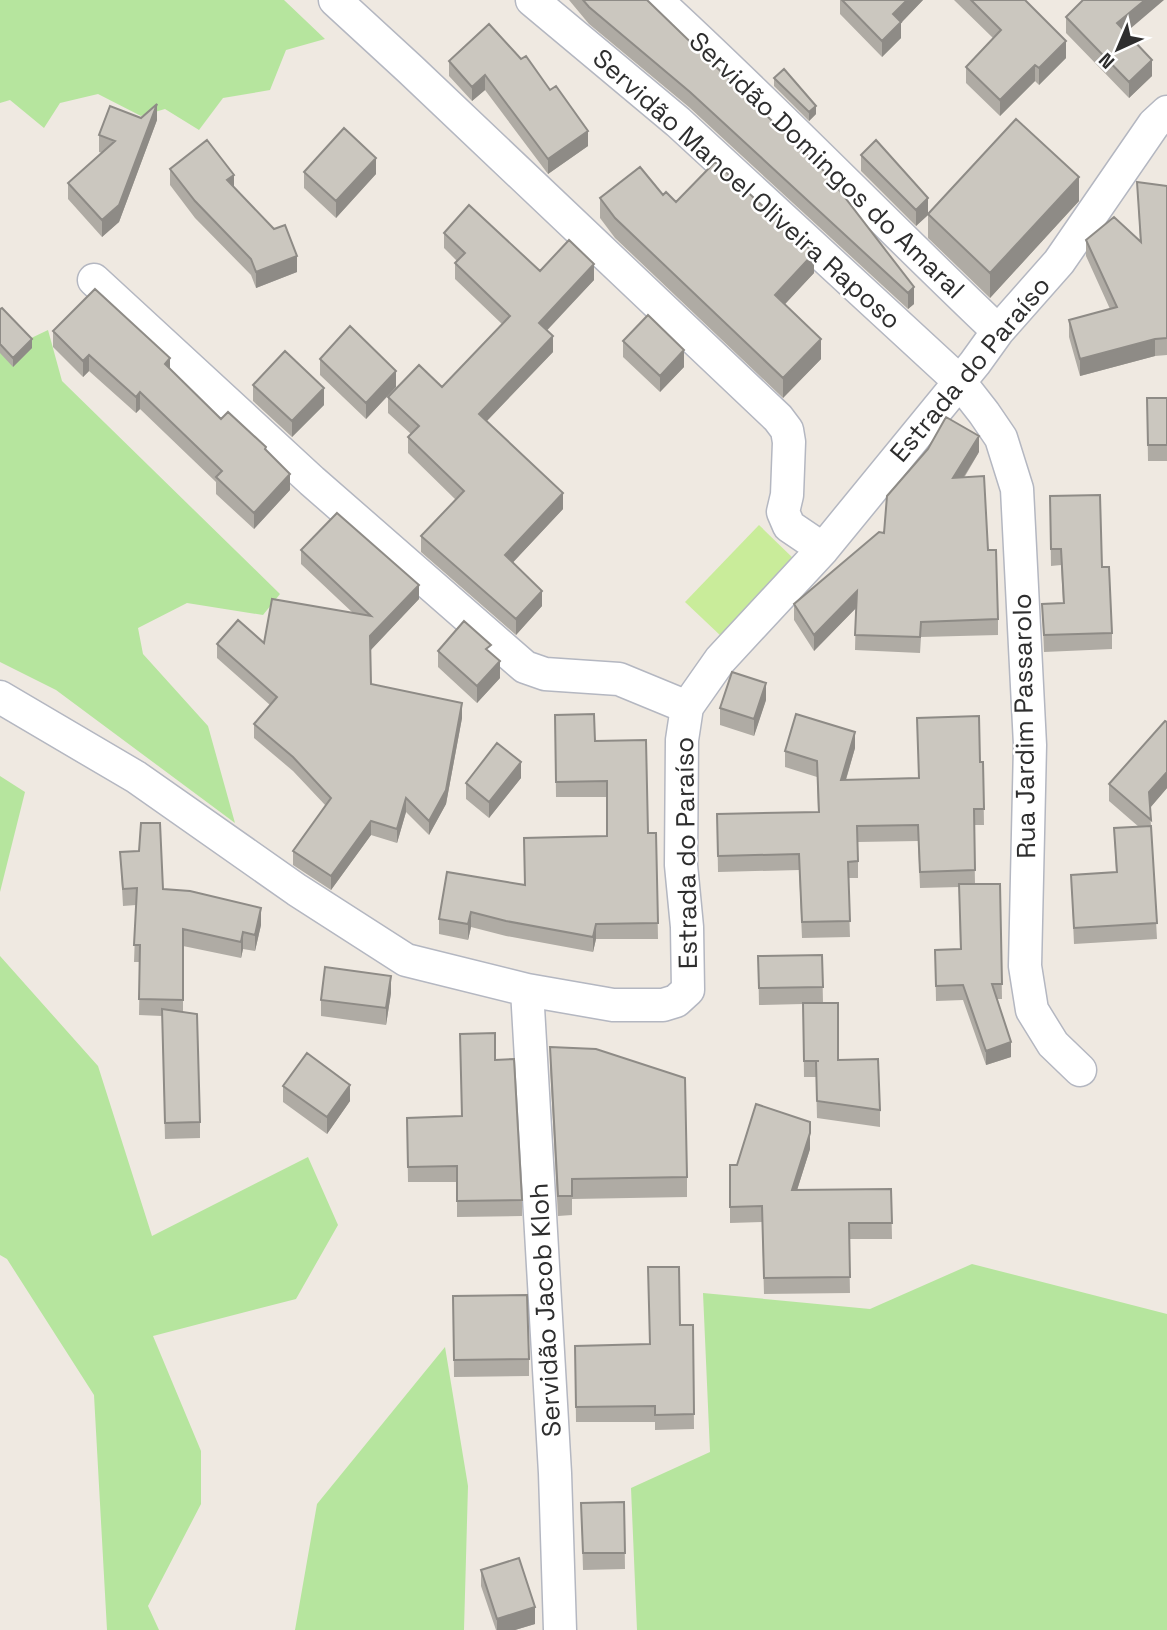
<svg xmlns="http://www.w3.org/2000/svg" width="1167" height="1630" viewBox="0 0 1167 1630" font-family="'Space Grotesk',sans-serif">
<rect width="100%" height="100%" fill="#efe9e1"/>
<path fill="#b6e59e" d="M0,0H284L325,39L286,50L270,90L223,98L199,130L165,109L141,116L98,94L60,103L44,128L10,100L0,103Z
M48,330L62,381L280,594L263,615L187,603L138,628L143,654L208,726L235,823L56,690L0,662V353Z
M0,776L25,792L0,892Z
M0,956L98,1066L152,1236L308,1157L338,1225L296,1299L153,1336L201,1451V1504L148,1606L159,1630H107L94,1395L7,1259L0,1255Z
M972,1264L1167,1314V1630H637L631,1488L710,1452L703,1293L870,1309Z
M445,1347L468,1486L464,1630H295L317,1504Z"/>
<path fill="#c9ec9a" d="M759,525L796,561L722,637L685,602Z"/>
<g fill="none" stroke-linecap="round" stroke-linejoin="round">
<g stroke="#b4b7c1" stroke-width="35">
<path id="street" d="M335,0L410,69L778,418L787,430L789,442L787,495L783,512L789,526L823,549
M532,0L678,122L959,381L984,413L1001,438L1017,489L1030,745L1025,966L1032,1010L1053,1044L1080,1070
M656,0C773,107 883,222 998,331
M94,280L312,481L525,667L545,674L619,679L687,707
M0,697L136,777L297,890L406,960L527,990L613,1005H663L676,1001L688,990L687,927L681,865L682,740L687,707L720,660L823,549L975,363L998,331L1059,262L1154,124L1167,112
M527,990L555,1473L560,1630"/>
</g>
<use href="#street" stroke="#fff" stroke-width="32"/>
</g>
<path fill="#afaba4" d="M569,0H647L914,287V304L908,309L690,108L589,24Z
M840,0H923L901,23V38L882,57L840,14Z
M954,0H1025L1066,58L1039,85L1035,81L1000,116L966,83V67L993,38Z
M1066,17L1126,32L1152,76L1129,98L1066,33Z
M521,59L588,146L548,174L485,90L472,101L449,76V61Z
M774,78L816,114L809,121L774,86Z
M141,118L157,120L119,222L102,237L68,199V183L102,153L99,152V135Z
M861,155L928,215L916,226L861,171Z
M170,169L234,187L297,272L256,288L251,275L195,218L170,185Z
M304,172L376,174L336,218L304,188Z
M1137,182L1167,186V355L1155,356L1080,376L1069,337V320L1110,309L1086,256V240L1140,241Z
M663,195L814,273L784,304L821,359L783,398L615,238L600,218V198Z
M1079,201L990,298L928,238V214Z
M444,233L540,271L594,280L546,330L553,352L487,421L563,509L513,562L542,606L516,635L421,552V536L456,500L408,453V437L411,434L388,413V397L442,387L502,324L455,279V263L457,261L444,248Z
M0,309L32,348L13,367L0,353Z
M53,331L170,369L221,419L266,451L290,490L254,529L216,494V482L140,409L136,413L89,371L83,377L53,347Z
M623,341L684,367L660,392L623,357Z
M320,359L396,387L366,419L320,375Z
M253,385L324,405L292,437L253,401Z
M1147,398H1167V461H1148Z
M979,452L964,478L988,550L998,619V635L921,637L920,653L855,650L856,608L814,651L794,620V604L884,533Z
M1050,496L1102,567L1112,633V649L1044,652L1042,604L1063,603L1061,565L1051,566Z
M301,550L419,599L370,650L371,684L462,718L446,804L429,835L406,812L397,843L371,835L331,890L293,865V851L326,806L293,771L254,738V724L270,705L217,658V644L264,643L353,613L301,564Z
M438,651L491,653L500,678L477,703L438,667Z
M766,700L754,736L720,725V708Z
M555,715L595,741L648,833H656L658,939H596L593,952L506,936L471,927L468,940L439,934V919L525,885L607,836V797H556Z
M1167,722V788L1150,808L1157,939L1074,944L1071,875L1116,872L1114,828L1139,827L1109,801V784Z
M855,748L846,780L919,778L983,762L984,825H974L975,884H1000L1002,999H997L1011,1057L986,1065L963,1000L936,1001L935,950L960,949L959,887L920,888L918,841L858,842V878H848L850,937L802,938L799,870L718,872L717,814L818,812L817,777L785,767V751Z
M521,778L489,818L466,799V783Z
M120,852L163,889L261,925L255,951L243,949L241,958L183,946V1012L200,1122V1138L165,1139L162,1016L139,1015L140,962H134L136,905L123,906Z
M822,955L823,1003L838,1060L880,1110V1127L817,1118L816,1077H804L803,1004L759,1005L758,956Z
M391,993L386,1025L321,1016V1000Z
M550,1047L687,1177V1197L572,1199V1215L558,1216L550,1067Z
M495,1060L522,1200V1216L457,1217V1182H408L407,1118L462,1116Z
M283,1086L350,1101L327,1134L283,1102Z
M810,1149L797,1190L891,1189L892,1239H849L850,1293L764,1294L762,1222L730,1223V1165H737Z
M648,1267L680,1325H693L694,1429L655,1430V1422H576L575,1346L650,1344Z
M453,1296L529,1359V1376L454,1377Z
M624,1502L625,1569L583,1570L581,1503Z
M481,1570L535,1624L515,1630H496L481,1586Z"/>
<path fill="#8e8b86" d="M907,0H923L901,23V38L882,57V41L893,14Z
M1145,0H1164L1117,40V23Z
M1066,41V58L1039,85V68Z
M1152,60V76L1129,98V82Z
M1035,65V81L1000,116V100Z
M485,75V90L472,101V87Z
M157,104V120L119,222L102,237V220Z
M816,106V114L809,121V112Z
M588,131V146L548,174V159Z
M376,158V174L336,218V201Z
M234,175V192L227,180Z
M1079,177V201L990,298V273Z
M928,198V215L916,226V210Z
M814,253V273L775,315V295Z
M297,256V272L256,288V272Z
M594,264V280L539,339V323Z
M914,287V304L908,309V293Z
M553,336V352L479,429V414Z
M32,339V348L13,367V358Z
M821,339V359L783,398V378Z
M1155,339V356L1080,376V359Z
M684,350V367L660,392V376Z
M89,355V371L83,377V361Z
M170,358V375L165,364Z
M396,371V387L366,419V403Z
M324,388V405L292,437V421Z
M140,392V409L136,413V397Z
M979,436V452L953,494V478Z
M290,474V490L254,529V513Z
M563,493V509L505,571V555Z
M419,585V599L370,651V636Z
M542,591V606L516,635V619Z
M857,591V607L814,651V635Z
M500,661V678L477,703V686Z
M766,683V700L754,736V719Z
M462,703V718L446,804L429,835V821Z
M855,732V748L841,796V780Z
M521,762V778L489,818V802Z
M1167,772V788L1149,809V792Z
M406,798V812L397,843V829Z
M371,821V835L331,890V876Z
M261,908V925L255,951V935Z
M471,912V927L468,940V924Z
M596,924V939L593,952V937Z
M243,932V949L241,958V942Z
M391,976V993L386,1025V1008Z
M1011,1042V1057L986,1065V1051Z
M350,1085V1101L327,1134V1117Z
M810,1133V1149L792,1206V1190Z
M535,1607V1624L515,1630H497V1619Z"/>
<path fill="#cbc7bf" stroke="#8e8b86" stroke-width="2" d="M583,0H647L826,173L914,287L908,293L690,92L589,7Z
M842,0H907L893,14L901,22L882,41Z
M971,0H1025L1066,41L1039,68L1035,65L1000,100L966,67L1001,30Z
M1083,0H1145L1117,23L1152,60L1129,82L1066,17Z
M489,24L521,59L526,56L550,90L556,86L588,131L548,159L485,75L472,87L449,61Z
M784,69L816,106L809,112L774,78Z
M157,104L119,205L102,220L68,183L115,141L99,135L110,106L141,118Z
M1016,119L1079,177L990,273L928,214Z
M344,128L376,158L336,201L304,172Z
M207,140L234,175L227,180L274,229L285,225L297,256L256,272L251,259L195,201L170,169Z
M876,140L928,198L916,210L861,155Z
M715,162L814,253L775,295L821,339L783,378L615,218L600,198L640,167L663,195L666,192L676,202Z
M1137,182L1167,186V338L1155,339L1080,359L1069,320L1117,307L1086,240L1114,217L1141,242Z
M469,205L540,271L569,240L594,264L539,323L553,336L479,414L563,493L505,555L542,591L516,619L421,536L464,491L408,437L419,426L388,397L419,365L442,387L510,316L455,263L465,253L444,233Z
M95,289L170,358L165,364L221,419L228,412L266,447L265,449L290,474L254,513L216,477L222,471L140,392L136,397L89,355L83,361L53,331Z
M2,308L32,339L13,358L0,344V309Z
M648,315L684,350L660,376L623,341Z
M350,326L396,371L366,403L320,359Z
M285,351L324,388L292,421L253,385Z
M1147,398H1167V445H1148Z
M946,417L979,436L953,478L984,476L988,550H996L998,619L921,622L920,637L855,635L857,591L814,635L794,604L879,532L884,533L887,496L928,449Z
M1100,495L1102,567H1109L1112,633L1044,635L1042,604L1064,603L1061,549H1051L1050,496Z
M337,513L419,585L370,636L371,684L462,703L446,790L429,821L406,798L397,829L371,821L331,876L293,851L331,798L293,757L254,724L277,697L217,644L238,620L264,643L272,599L371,616L301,550Z
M464,621L491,645L486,649L500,661L477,686L438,651Z
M732,672L766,683L754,719L720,708Z
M594,714L595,741L646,740L648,833H656L658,923L596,924L593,937L506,921L471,912L468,924L439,919L447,872L525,885L524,838L607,836V781L556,782L555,715Z
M796,714L855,732L841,780L919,778L917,718L979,716L980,762H983L984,809H974L975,870L920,872L918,825L857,826L858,861L848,862L850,921L802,922L799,854L718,856L717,814L819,812L817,761L785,751Z
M1165,721L1167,722V772L1149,792L1151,820L1109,784Z
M497,743L521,762L489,802L466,783Z
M141,823H160L163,889L190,891L261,908L255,935L243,932L241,942L183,929V1000L139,999L140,945H134L137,888L123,889L120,852L139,851Z
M1151,826L1157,923L1074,928L1071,875L1117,872L1114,828Z
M959,884H1000L1002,984H992L1011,1042L986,1051L963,985L936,986L935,950L961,949Z
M822,955L823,987L759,988L758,956Z
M325,967L391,976L386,1008L321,1000Z
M803,1003H838V1060L878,1059L880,1110L817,1101L816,1061H819H804Z
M162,1009L197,1014L200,1122L165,1123Z
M495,1033V1060L514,1059L522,1200L457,1201V1166L408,1167L407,1118L462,1116L460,1034Z
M550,1047L596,1049L685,1078L687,1177L572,1179V1196H558Z
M307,1053L350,1085L327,1117L283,1086Z
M756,1104L810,1122V1133L792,1190L891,1189L892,1223H849L850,1277L764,1278L762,1206L730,1207V1165H737Z
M648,1267H679L680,1325H693L694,1414L655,1415V1406L576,1407L575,1346L650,1344Z
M527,1295L529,1359L454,1360L453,1296Z
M624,1502L625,1553H583L581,1503Z
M519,1558L535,1607L497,1619L481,1570Z"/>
<g text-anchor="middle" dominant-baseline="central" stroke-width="5" stroke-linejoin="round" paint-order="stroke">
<g font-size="26" fill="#2e2e2e" stroke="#fff">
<text transform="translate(827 165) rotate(44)">Servidão Domingos do Amaral</text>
<text transform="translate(747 189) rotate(42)">Servidão Manoel Oliveira Raposo</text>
<text transform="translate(970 369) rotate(-50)">Estrada do Paraíso</text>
<text transform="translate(1024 726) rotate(-91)">Rua Jardim Passarolo</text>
<text transform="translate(686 853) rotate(-91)">Estrada do Paraíso</text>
<text transform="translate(545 1310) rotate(-93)">Servidão Jacob Kloh</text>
</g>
</g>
<g transform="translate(1118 49) rotate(224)" stroke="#ffffff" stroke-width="5" paint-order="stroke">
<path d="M0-5L12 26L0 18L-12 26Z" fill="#2e2e2e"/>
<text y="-10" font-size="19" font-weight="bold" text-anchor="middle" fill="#2e2e2e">N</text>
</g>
</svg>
